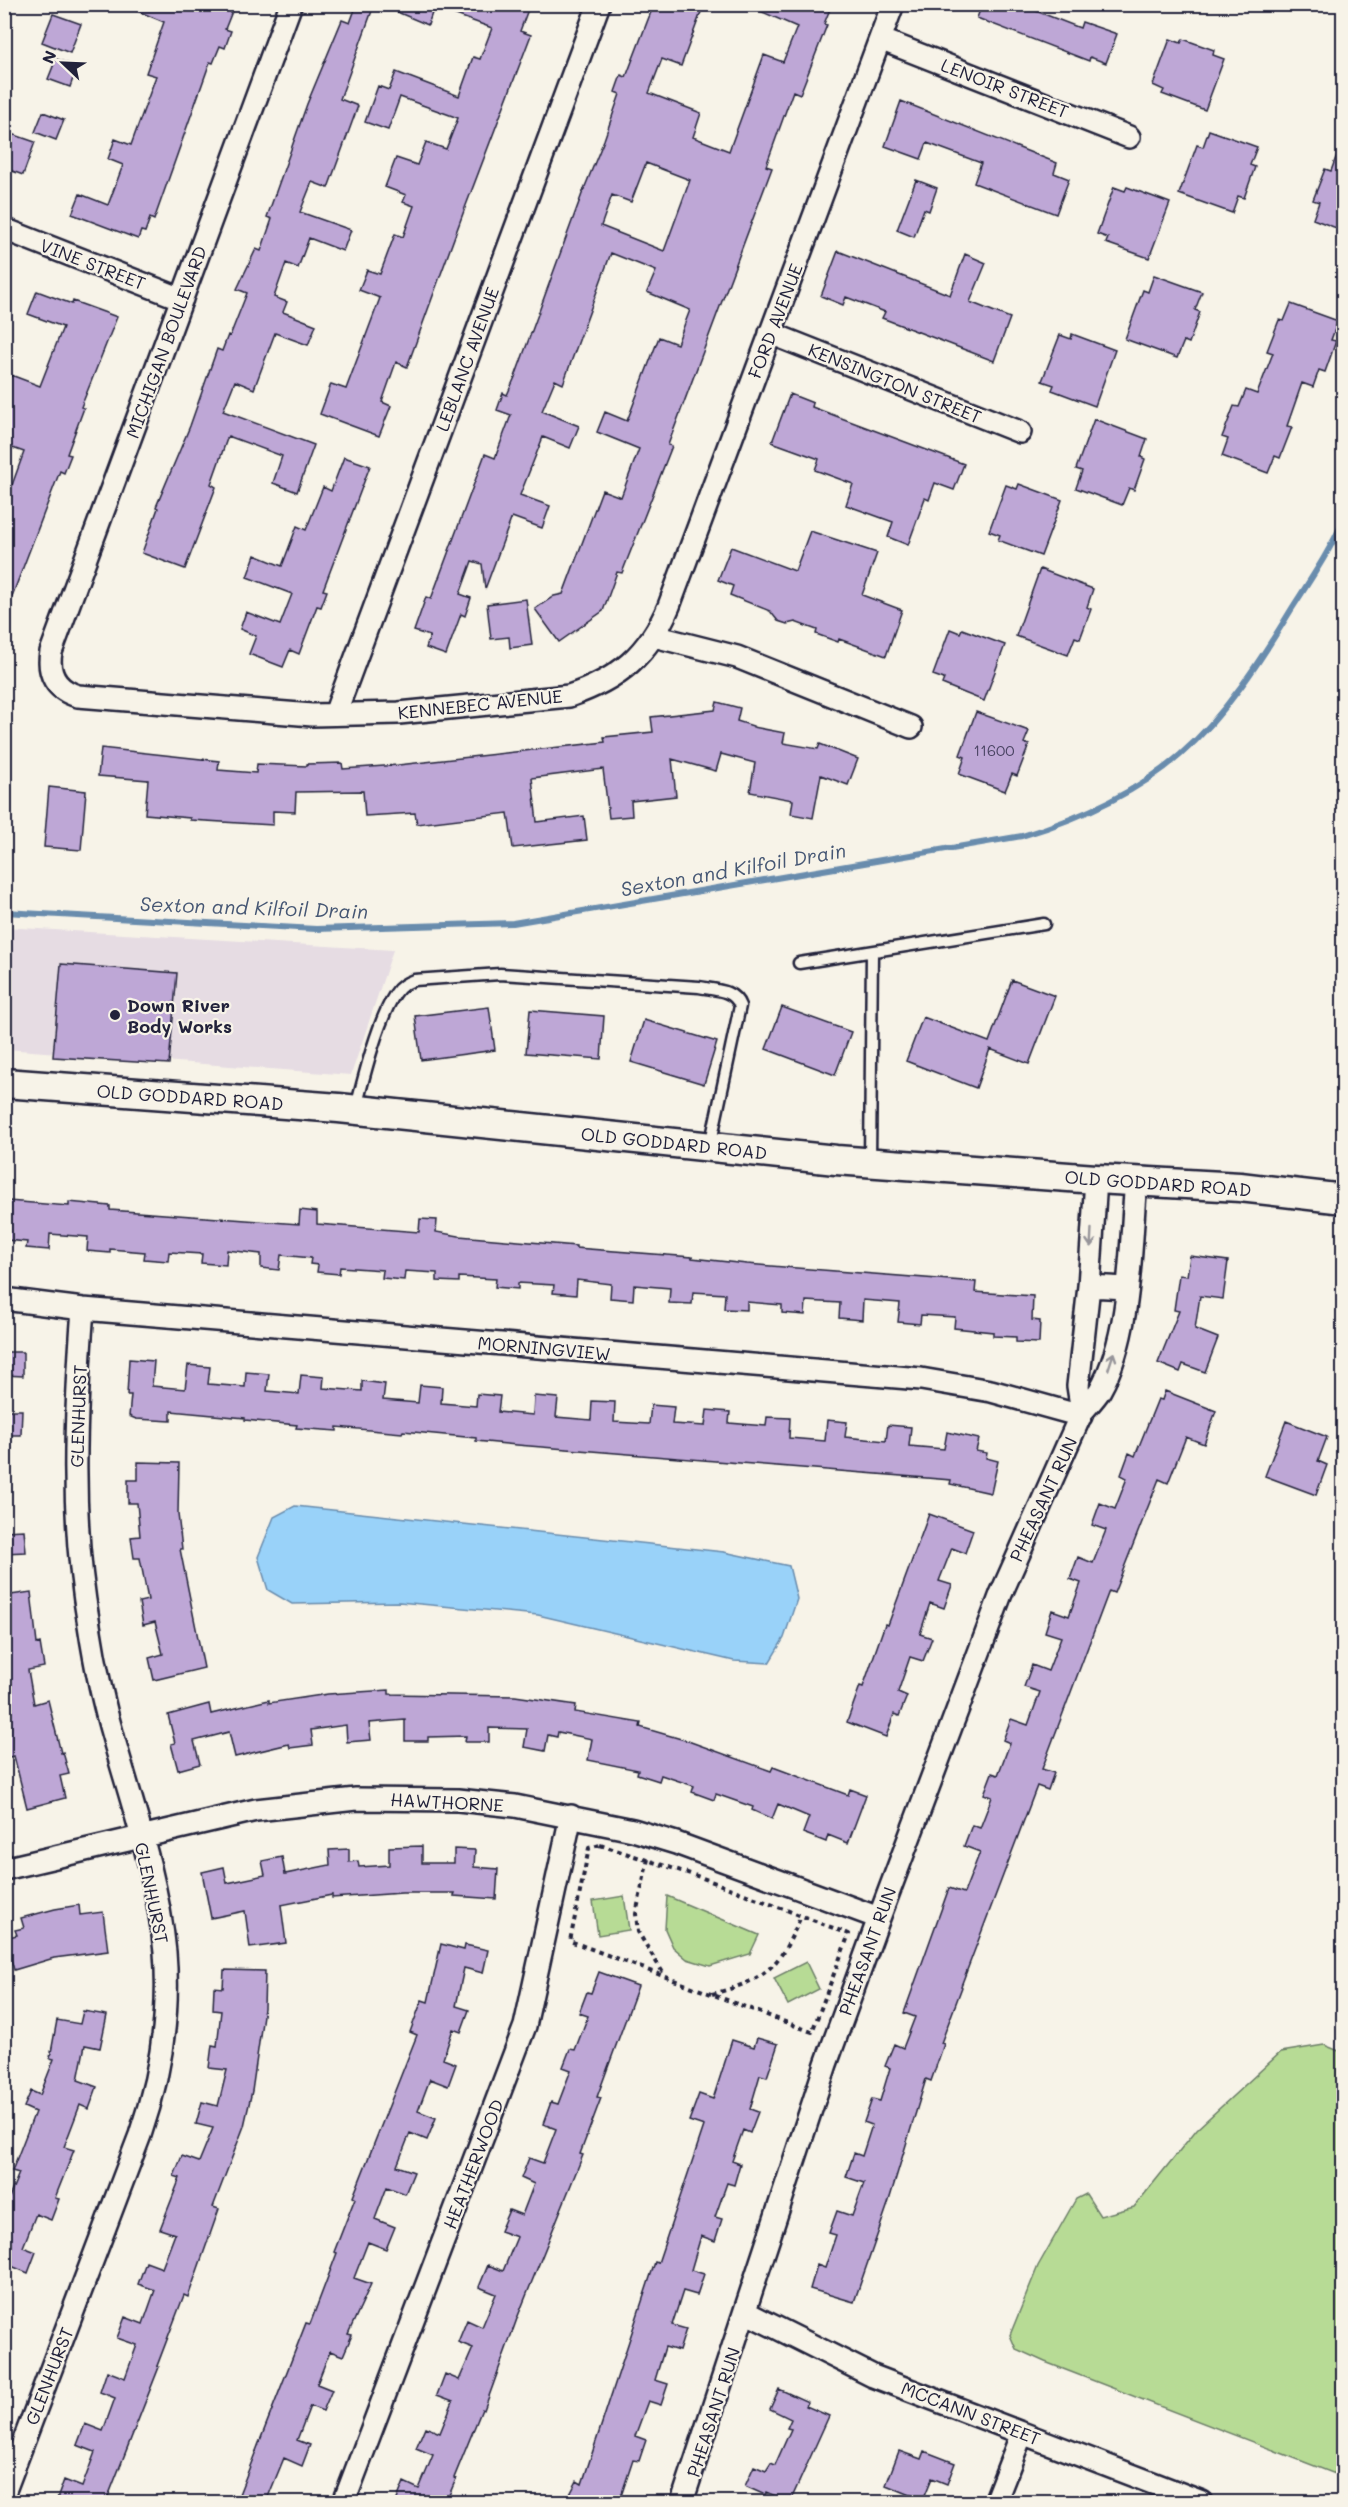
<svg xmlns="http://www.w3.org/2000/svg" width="1348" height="2507" viewBox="0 0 1348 2507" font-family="Mali,sans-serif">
<rect width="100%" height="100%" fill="#f7f3e8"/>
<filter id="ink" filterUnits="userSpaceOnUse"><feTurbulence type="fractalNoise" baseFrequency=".0167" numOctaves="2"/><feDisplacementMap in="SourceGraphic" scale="12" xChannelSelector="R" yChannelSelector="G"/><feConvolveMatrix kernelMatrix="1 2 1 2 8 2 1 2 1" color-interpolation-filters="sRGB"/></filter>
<g filter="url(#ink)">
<path fill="#e6dce3" d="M4,927L393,950L351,1075L5,1049Z"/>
<path fill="#b7db95" stroke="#6c7e68" stroke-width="1.5" d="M624,1896L629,1930L598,1935L593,1901Z
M667,1896L759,1935L750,1954L710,1966L687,1959L673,1947L665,1929Z
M806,1962L819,1989L788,2005L774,1978Z
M1324,2045L1344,2053L1343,2477L1045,2362L1016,2349L1010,2335L1038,2266L1076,2199L1086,2194L1100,2216L1134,2207L1197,2129L1281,2052Z"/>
<path fill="#99d2f9" stroke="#698cad" stroke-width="1.5" d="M295,1506L724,1552L789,1566L797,1599L784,1638L769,1663L734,1661L538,1615L399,1602L292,1604L268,1590L258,1557L274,1517Z"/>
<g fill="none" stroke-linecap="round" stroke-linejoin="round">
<path stroke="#698cad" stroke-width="6" d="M1335,540L1344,545
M4,912L316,929L513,923L1022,836C1078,819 1135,794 1180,755C1225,716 1260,661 1291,610C1310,580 1330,551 1344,519"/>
</g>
<path fill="#bea7d6" stroke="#22223b" stroke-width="1.5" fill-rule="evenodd" d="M121,4H235L225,29L231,31L225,48L220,46L213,63L210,62L154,220L150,218L145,232L141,231L138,239L72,214L80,194L108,205L123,165L108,159L115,139L131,145L156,76L146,73L164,22Z
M357,4L373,8L340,99L358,106L328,188L312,182L300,212L351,230L343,251L309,238L298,268L286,263L274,297L287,302L283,312L316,325L308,345L275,333L254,389L235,381L223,411L314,445L297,492L273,483L282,456L228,436L211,484L216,487L185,569L142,553L158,508L156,507L190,426L217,349L222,351L228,335L230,336L247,293L237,289L256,249L261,251L272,219L267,217L307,104L342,20L350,23Z
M378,4H530L520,31L531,35L465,208L407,367L396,362L382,402L391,406L379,436L320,414L331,384L346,389L380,298L359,290L367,270L380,274L395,234L403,237L414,206L403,202L406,195L385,187L396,158L417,165L426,142L446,149L458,118L400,97L388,130L365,122L378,86L389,90L396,72L459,96L473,57L480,59L492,28L434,7L428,25Z
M654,4H704L681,66L662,59L649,93L701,113L693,137L729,151L764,55L783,62L797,27L744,4H832L824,24L827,25L800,94L793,91L766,166L772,168L668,445L672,446L622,573L617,572L603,611L559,642L535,609L554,596L563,594L602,490L621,497L639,449L597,432L605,412L627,421L659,337L677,344L690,310L647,292L656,271L611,253L563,384L555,380L542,411L579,426L570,448L543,437L520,495L550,506L542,528L512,517L485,589L482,564L472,561L460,594L471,598L465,616L461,614L446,655L426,648L430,636L414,631L426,597L431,599L485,454L495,458L511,415L497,410L503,393L507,395L515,377L582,194L604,140L620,94L615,92L621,75L626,77ZM646,163L690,180L664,251L601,226L612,195L631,202Z
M982,4H1018L1080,28L1082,22L1117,34L1106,63L1090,57L1089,61L977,18Z
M53,14L81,24L70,53L42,42Z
M1170,39L1181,43L1183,39L1214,50L1213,55L1224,59L1205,110L1162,94L1164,90L1153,85Z
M56,59L77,67L70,87L48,79Z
M901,101L1057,163L1054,173L1069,179L1056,214L974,183L981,163L927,143L921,159L885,146Z
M43,112L64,120L56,140L35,132Z
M1209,130L1257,147L1250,165L1255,167L1244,198L1238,196L1232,213L1179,194L1197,145L1203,147Z
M9,133L35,142L23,175L4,168V146Z
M1342,141H1344V231L1313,219L1319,202L1313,200L1325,169L1331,171Z
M916,180L937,188L929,211L924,209L914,237L897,230Z
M1114,187L1125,191L1127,187L1170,203L1149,258L1106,243L1108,238L1097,234Z
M838,251L950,295L965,254L986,263L970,302L1010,318L994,361L882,318L885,312L846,297L843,305L821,296Z
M1154,275L1202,292L1195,310L1200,312L1189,343L1184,341L1177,358L1125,339L1143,290L1148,292Z
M37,291L72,304L73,301L117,317L81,407L84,408L67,454L71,455L64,473L60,471L6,612L4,482L12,485L24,452L4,445V393L11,375L40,386L63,327L28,314Z
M1291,304L1338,321L1331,340L1336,341L1325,372L1319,370L1313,387L1302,383L1287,426L1292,427L1280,458L1275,456L1268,473L1222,456L1228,439L1222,437L1234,406L1239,407L1246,390L1257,394L1273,353L1267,351L1279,320L1284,321Z
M1072,334L1115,350L1095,406L1052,390L1054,385L1042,381L1060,335L1071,339Z
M790,394L813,403L812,407L964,464L954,490L935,483L929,500L925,498L908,545L888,537L893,522L846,505L853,484L815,470L819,459L772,442Z
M1094,419L1147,439L1141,457L1145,459L1134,490L1129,488L1122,505L1076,488L1082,471L1076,469Z
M344,457L370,466L323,590L327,591L321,607L317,606L299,654L290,650L283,667L249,654L256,636L240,629L246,612L280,625L292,594L247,577L255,555L282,566L297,526L306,530L323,487L331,491Z
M1019,484L1062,500L1041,556L998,540L1000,535L989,531L1006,485L1017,489Z
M810,531L877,553L862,595L902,610L886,656L839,639L838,642L816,634L817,630L795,622L787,624L778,621L770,611L730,595L733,586L718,580L731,547L795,571Z
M1040,569L1093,589L1087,607L1091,609L1080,639L1075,637L1068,655L1016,636Z
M526,599L532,645L510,648L509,637L491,639L487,604Z
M950,629L960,633L962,629L1005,645L984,701L942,684L944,679L933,675Z
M717,702L740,708L737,721L753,726V727L785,733L783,743L818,749L820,744L858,759L848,785L821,775L813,818L791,814L793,800L750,792L755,763L721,754L716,771L672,759L676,796L631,801L632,816L609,818L603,769L532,778L537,822L584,816L587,840L513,848L508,813L417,824L415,813L365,816L363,791L296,792L295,812L273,811V825L190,820V818L145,814L148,780L98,776L101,748L219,761L218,770L256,773L257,764L307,766V764L342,763L343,769L398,765L605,742L604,737L653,732L651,717L715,710Z
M976,712L1029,731L1024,743L1029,745L1017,776L1012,774L1005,791L959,774L965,757L960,755Z
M49,787L86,791L81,850L44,847Z
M61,964L177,973L169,1064L53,1057Z
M1012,980L1055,996L1029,1064L990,1049L976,1088L906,1061L923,1017L989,1042Z
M489,1007L495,1050L421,1060L415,1016Z
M782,1007L851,1032L835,1075L766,1049Z
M530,1010L604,1016L601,1059L526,1053Z
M644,1020L717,1042L704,1084L631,1062Z
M8,1201L69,1206V1202L110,1206V1210L299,1224L300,1210L317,1212V1224L419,1232L420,1219L437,1220L436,1232L459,1236L576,1246V1248L692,1257V1258L747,1264L976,1282L975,1292L1033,1296L1032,1320L1040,1321L1039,1343L1016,1342V1337L993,1336V1332L954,1328L955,1317L921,1315L920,1324L898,1322L900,1303L863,1300L862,1320L839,1318L840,1303L806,1301L805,1315L782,1313V1305L747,1302V1310L724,1309L725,1294L693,1292L692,1304L669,1303L670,1288L634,1285L633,1300L610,1298L611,1284L577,1280L576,1295L553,1293L554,1285L518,1283V1289L495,1287L496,1279L459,1277V1282L437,1281V1273L405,1271L404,1280L382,1278L383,1270L340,1267L339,1274L317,1272L318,1265L310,1264L311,1258L281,1255L279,1270L261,1268V1254L227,1250L226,1265L201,1263L202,1254L169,1252L168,1261L144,1259L145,1252L110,1249V1253L87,1251L88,1237L50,1234L49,1250L26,1248L27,1242L6,1240Z
M1190,1256L1228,1261L1223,1299L1200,1296L1195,1329L1218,1338L1205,1372L1183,1364L1180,1372L1158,1363L1179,1311L1174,1310L1179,1275L1187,1276Z
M4,1352H23V1376L4,1375Z
M129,1359L154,1361L152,1386L185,1389L188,1365L210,1367L208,1384L245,1387L246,1372L269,1374L267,1391L299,1394L301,1375L324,1377L323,1388L362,1391V1381L385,1384L383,1400L418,1403L420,1385L442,1387L441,1403L476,1406L477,1394L500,1396L498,1412L533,1415L534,1396L558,1398L556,1417L591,1420L592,1401L615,1402L614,1422L649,1424L651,1405L674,1407L672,1424L705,1426L707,1410L730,1412L729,1423L766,1426L767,1417L790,1418L789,1438L825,1441L827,1420L847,1422L845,1437L886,1441L888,1425L911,1427L909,1446L944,1449L947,1432L979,1439L976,1451L987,1453L986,1458L998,1461L991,1493L950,1484L951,1480L517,1445L476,1441V1438L403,1431L402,1433L337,1427V1431L296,1428L297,1425L245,1420V1418L171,1411V1421L136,1419L129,1416L131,1395H127Z
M1165,1391L1216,1411L1204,1444L1186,1437L1168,1483L1159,1479L1114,1593L1109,1591L1042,1769L1054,1773L1048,1790L1037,1786L961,1986L962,1987L941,2043L944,2044L931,2081L926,2079L888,2204L854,2302L810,2289L817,2265L825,2268L836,2235L829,2233L837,2211L852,2216L864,2183L846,2177L854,2153L862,2156L872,2125L864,2122L872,2099L880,2101L890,2068L885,2066L894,2044L903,2048L915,2017L904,2013L949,1888L964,1893L980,1852L964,1846L972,1825L980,1828L992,1797L984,1794L992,1773L998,1775L1010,1743L1003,1740L1011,1719L1028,1725L1040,1692L1024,1687L1032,1665L1048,1671L1061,1637L1045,1632L1052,1610L1069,1616L1081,1583L1070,1579L1078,1557L1093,1563L1106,1530L1092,1525L1100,1503L1115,1509L1127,1478L1121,1475L1129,1453L1135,1456L1158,1399L1162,1400Z
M4,1410H22L21,1435H4Z
M1286,1421L1327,1437L1318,1461L1327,1465L1316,1495L1265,1476Z
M138,1462L179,1463L178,1514L182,1549H180L204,1668L154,1680L149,1658L163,1654L155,1622L143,1625L139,1602L148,1600L140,1558H134L131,1537L140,1536L137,1503H128V1480H138Z
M929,1514L973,1530L965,1553L952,1548L939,1581L952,1585L944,1608L930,1603L920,1634L932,1638L923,1661L910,1657L898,1692L907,1696L899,1716L894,1714L886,1737L847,1722L860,1686L863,1687L885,1624L888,1625Z
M24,1530L26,1552L4,1553V1531Z
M31,1592L37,1644L40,1643L44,1667L28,1670L34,1704L48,1700L61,1753L63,1752L69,1774L60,1776L65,1798L27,1808L14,1756L5,1758L4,1596Z
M389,1690V1694L515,1696L576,1705L575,1712L641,1723L640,1727L688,1741L771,1771L773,1767L848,1795L850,1789L866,1795L848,1843L828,1835L826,1842L803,1833L809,1817L778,1804L772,1819L752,1810L753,1807L716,1794L714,1800L692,1792L694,1786L661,1775L659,1781L637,1774L638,1770L588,1760L592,1739L558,1732L557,1737L548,1735L545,1751L524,1747L527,1729L489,1728V1742H465L466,1736L428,1737V1741H405V1720L369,1723L371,1740L347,1742L346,1725L311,1730L313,1745L290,1748L289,1744L235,1757L229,1732L194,1741L200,1764L178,1770L171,1744L175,1743L168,1715L209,1704L211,1714L269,1700V1703L328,1694Z
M422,1846V1863H454V1849L475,1850L474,1867L498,1869L496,1899L454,1896L455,1893H402L332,1898V1895L281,1905L286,1943L250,1948L245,1911L211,1918L202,1872L224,1867L227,1883L265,1875L262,1861L282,1857L285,1874L330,1865L329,1850L349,1849V1862L358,1861L359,1867L389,1865V1847Z
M79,1905L80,1915L103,1912L108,1951L54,1958L14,1970L5,1938L17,1935L15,1930L24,1928L21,1918L55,1909Z
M441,1944L464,1950L465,1945L488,1950L483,1973L464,1968L456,2006L469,2010L461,2032L453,2029L443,2059L456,2064L448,2086L430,2079L418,2111L436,2118L427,2140L410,2133L397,2166L414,2172L405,2194L387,2187L375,2219L395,2227L386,2249L368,2242L354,2278L371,2284L348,2334L352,2335L343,2356L330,2351L317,2384L332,2390L323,2411L310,2406L297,2440L310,2445L302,2466L284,2458L266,2502H236L306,2323L310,2324L337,2253L334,2252L355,2198L353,2197L417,2035L410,2032L422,2000L428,2002Z
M224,1970L265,1971L264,2008L252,2091L244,2126L213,2207L219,2209L188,2297L184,2295L157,2366L159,2367L108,2497L118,2502H56L64,2480L82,2487L95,2452L77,2445L85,2424L103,2431L115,2398L100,2392L107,2371L125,2378L137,2345L117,2338L125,2317L143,2324L155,2290L138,2284L146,2262L162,2268L175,2234L160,2229L180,2178L174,2176L182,2156L199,2162L213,2128L196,2124L202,2102L218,2106L227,2070L209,2068L212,2045L217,2046L221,2011L213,2010L214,1987L223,1988Z
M599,1972L638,1986L597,2097L601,2098L580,2154L583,2155L518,2316L484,2410L482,2409L454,2478L456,2479L447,2500L452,2502H396L404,2482L419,2489L433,2455L416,2448L425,2427L440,2433L453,2401L437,2395L445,2374L459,2380L473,2348L458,2342L467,2320L482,2327L496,2294L479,2287L488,2265L503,2271L517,2237L500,2231L509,2210L522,2215L534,2184L521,2178L529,2158L543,2163L556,2129L543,2124L551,2102L558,2104L571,2070L563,2067L570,2049L575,2050L588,2016L579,2013L587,1992L591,1993Z
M83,2011L107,2015L100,2048L85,2045L78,2080L97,2087L89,2109L80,2105L64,2147L74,2150L55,2198L59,2199L51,2220L36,2214L23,2247L36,2252L28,2273L4,2263V2210L19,2173L12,2171L35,2112L24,2107L31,2091L40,2095L54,2059L50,2058L57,2020L80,2024Z
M757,2038L778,2044L767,2077L760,2075L750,2109L758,2112L750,2133L743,2130L732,2161L740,2164L734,2185L727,2183L715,2217L722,2219L715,2241L701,2236L691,2270L704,2274L697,2295L683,2291L672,2325L686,2329L679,2351L665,2347L655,2380L668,2384L661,2405L648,2401L635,2436L646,2440L639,2461L633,2460L619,2502H566L577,2481L582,2484L655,2262L658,2263L704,2126L689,2121L699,2094L713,2099L732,2040L754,2047Z
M779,2389L808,2402L806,2406L829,2416L790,2502L766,2492L765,2495L745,2486L754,2466L766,2471L771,2463L775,2465L791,2429L787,2428L791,2419L770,2409Z
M899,2451L921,2459L924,2451L955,2463L947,2484L932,2478L923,2500L886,2485Z"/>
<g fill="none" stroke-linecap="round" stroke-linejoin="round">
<g stroke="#22223b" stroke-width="15">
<path id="lane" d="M799,963L1044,924
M356,1108C364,1076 378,1020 395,994C400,986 406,983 414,980L500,974L699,987C714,990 734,989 740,1006L710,1146
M870,1163L872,952"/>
</g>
<g stroke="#22223b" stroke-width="26">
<path id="street" d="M291,4L51,652C47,674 56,690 78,696L312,715L399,713L569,696C619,679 648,655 669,606L893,4
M880,39L1129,137
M4,229L182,299
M770,333L1020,432
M654,636L737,657L911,727
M335,714L599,4
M1089,1286L1127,1288
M4,1299L83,1309L921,1379L991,1391L1081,1416
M1082,1412L1078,1386L1089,1286L1096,1179
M4,1869L256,1810L356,1799L458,1800L515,1806L633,1830L676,1843L879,1918
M745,2312L873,2376L1202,2502
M4,2493L140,2135C160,2077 170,2013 165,1952C158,1880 134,1810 114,1740C103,1703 95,1664 89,1625C70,1521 75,1414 83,1309
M344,2502L525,2026L571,1816
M682,2502L826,2064L879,1918L1001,1594L1082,1412C1088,1405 1095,1398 1100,1390C1132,1334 1130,1245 1136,1181
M995,2502L1022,2433"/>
</g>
<g stroke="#22223b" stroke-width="33">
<path id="secondary" d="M4,1083L339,1108L836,1160L1096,1179L1240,1187L1344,1199"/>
</g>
<path stroke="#22223b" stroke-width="4" stroke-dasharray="4.5 4.5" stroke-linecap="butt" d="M600,1845L700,1877L849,1934L812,2032L570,1941L589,1848Z
M648,1859L636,1914L638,1932L665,1976
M712,1994C766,1980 779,1968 801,1916"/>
<use href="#lane" stroke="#f7f3e8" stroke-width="10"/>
<use href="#street" stroke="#f7f3e8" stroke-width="21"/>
<use href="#secondary" stroke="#f7f3e8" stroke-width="28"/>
</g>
<defs><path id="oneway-shaft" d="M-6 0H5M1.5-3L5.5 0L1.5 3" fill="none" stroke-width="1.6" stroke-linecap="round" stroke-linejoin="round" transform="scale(1.5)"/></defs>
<g stroke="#97959a">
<use href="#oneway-shaft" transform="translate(1091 1238) rotate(93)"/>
<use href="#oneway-shaft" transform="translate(1111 1361) rotate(-72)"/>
</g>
</g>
<circle fill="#22223b" stroke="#f7f3e8" stroke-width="2" cx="115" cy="1015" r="6"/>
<g text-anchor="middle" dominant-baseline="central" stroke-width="4.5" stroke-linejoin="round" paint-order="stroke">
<g font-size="15" fill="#494362">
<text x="994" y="750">11600</text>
</g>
<g font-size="18" fill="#22223b" stroke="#f7f3e8">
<text transform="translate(1005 88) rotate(21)">LENOIR STREET</text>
<text transform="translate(93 264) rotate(21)">VINE STREET</text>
<text transform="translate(775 321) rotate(-69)">FORD AVENUE</text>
<text transform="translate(166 342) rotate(-70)">MICHIGAN BOULEVARD</text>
<text transform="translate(467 359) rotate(-70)">LEBLANC AVENUE</text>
<text transform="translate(895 383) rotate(22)">KENSINGTON STREET</text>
<text transform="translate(480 704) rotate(-6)">KENNEBEC AVENUE</text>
<text transform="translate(190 1097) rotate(4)">OLD GODDARD ROAD</text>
<text transform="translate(674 1143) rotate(6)">OLD GODDARD ROAD</text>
<text transform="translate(1158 1183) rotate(4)">OLD GODDARD ROAD</text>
<text transform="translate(544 1348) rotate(5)">MORNINGVIEW</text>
<text transform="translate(78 1416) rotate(-88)">GLENHURST</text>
<text transform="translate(1043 1499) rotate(-65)">PHEASANT RUN</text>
<text transform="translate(447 1802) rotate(3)">HAWTHORNE</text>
<text transform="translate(152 1893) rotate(78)">GLENHURST</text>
<text transform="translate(867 1951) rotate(-70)">PHEASANT RUN</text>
<text transform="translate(473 2164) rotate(-69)">HEATHERWOOD</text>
<text transform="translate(49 2376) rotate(-69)">GLENHURST</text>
<text transform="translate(713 2412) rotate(-72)">PHEASANT RUN</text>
<text transform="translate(971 2413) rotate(21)">MCCANN STREET</text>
</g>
<g font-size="18" font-weight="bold" fill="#22223b" stroke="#f7f3e8" text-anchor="start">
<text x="127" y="1005">Down River<tspan x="127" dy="21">Body Works</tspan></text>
</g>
<g font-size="20" font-style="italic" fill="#465774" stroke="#f7f3e8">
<text transform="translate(733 869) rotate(-10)">Sexton and Kilfoil Drain</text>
<text transform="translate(254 907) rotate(2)">Sexton and Kilfoil Drain</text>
</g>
</g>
<rect width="1348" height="2507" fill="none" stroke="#f7f3e8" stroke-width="24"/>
<rect x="12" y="12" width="1324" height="2483" fill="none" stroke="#22223b" stroke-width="2" filter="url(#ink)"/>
<g transform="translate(63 63) rotate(293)" stroke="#f7f3e8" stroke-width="4.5" paint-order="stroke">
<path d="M0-4.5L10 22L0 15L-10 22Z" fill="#22223b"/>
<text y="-9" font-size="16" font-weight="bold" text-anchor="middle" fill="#22223b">N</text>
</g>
</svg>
